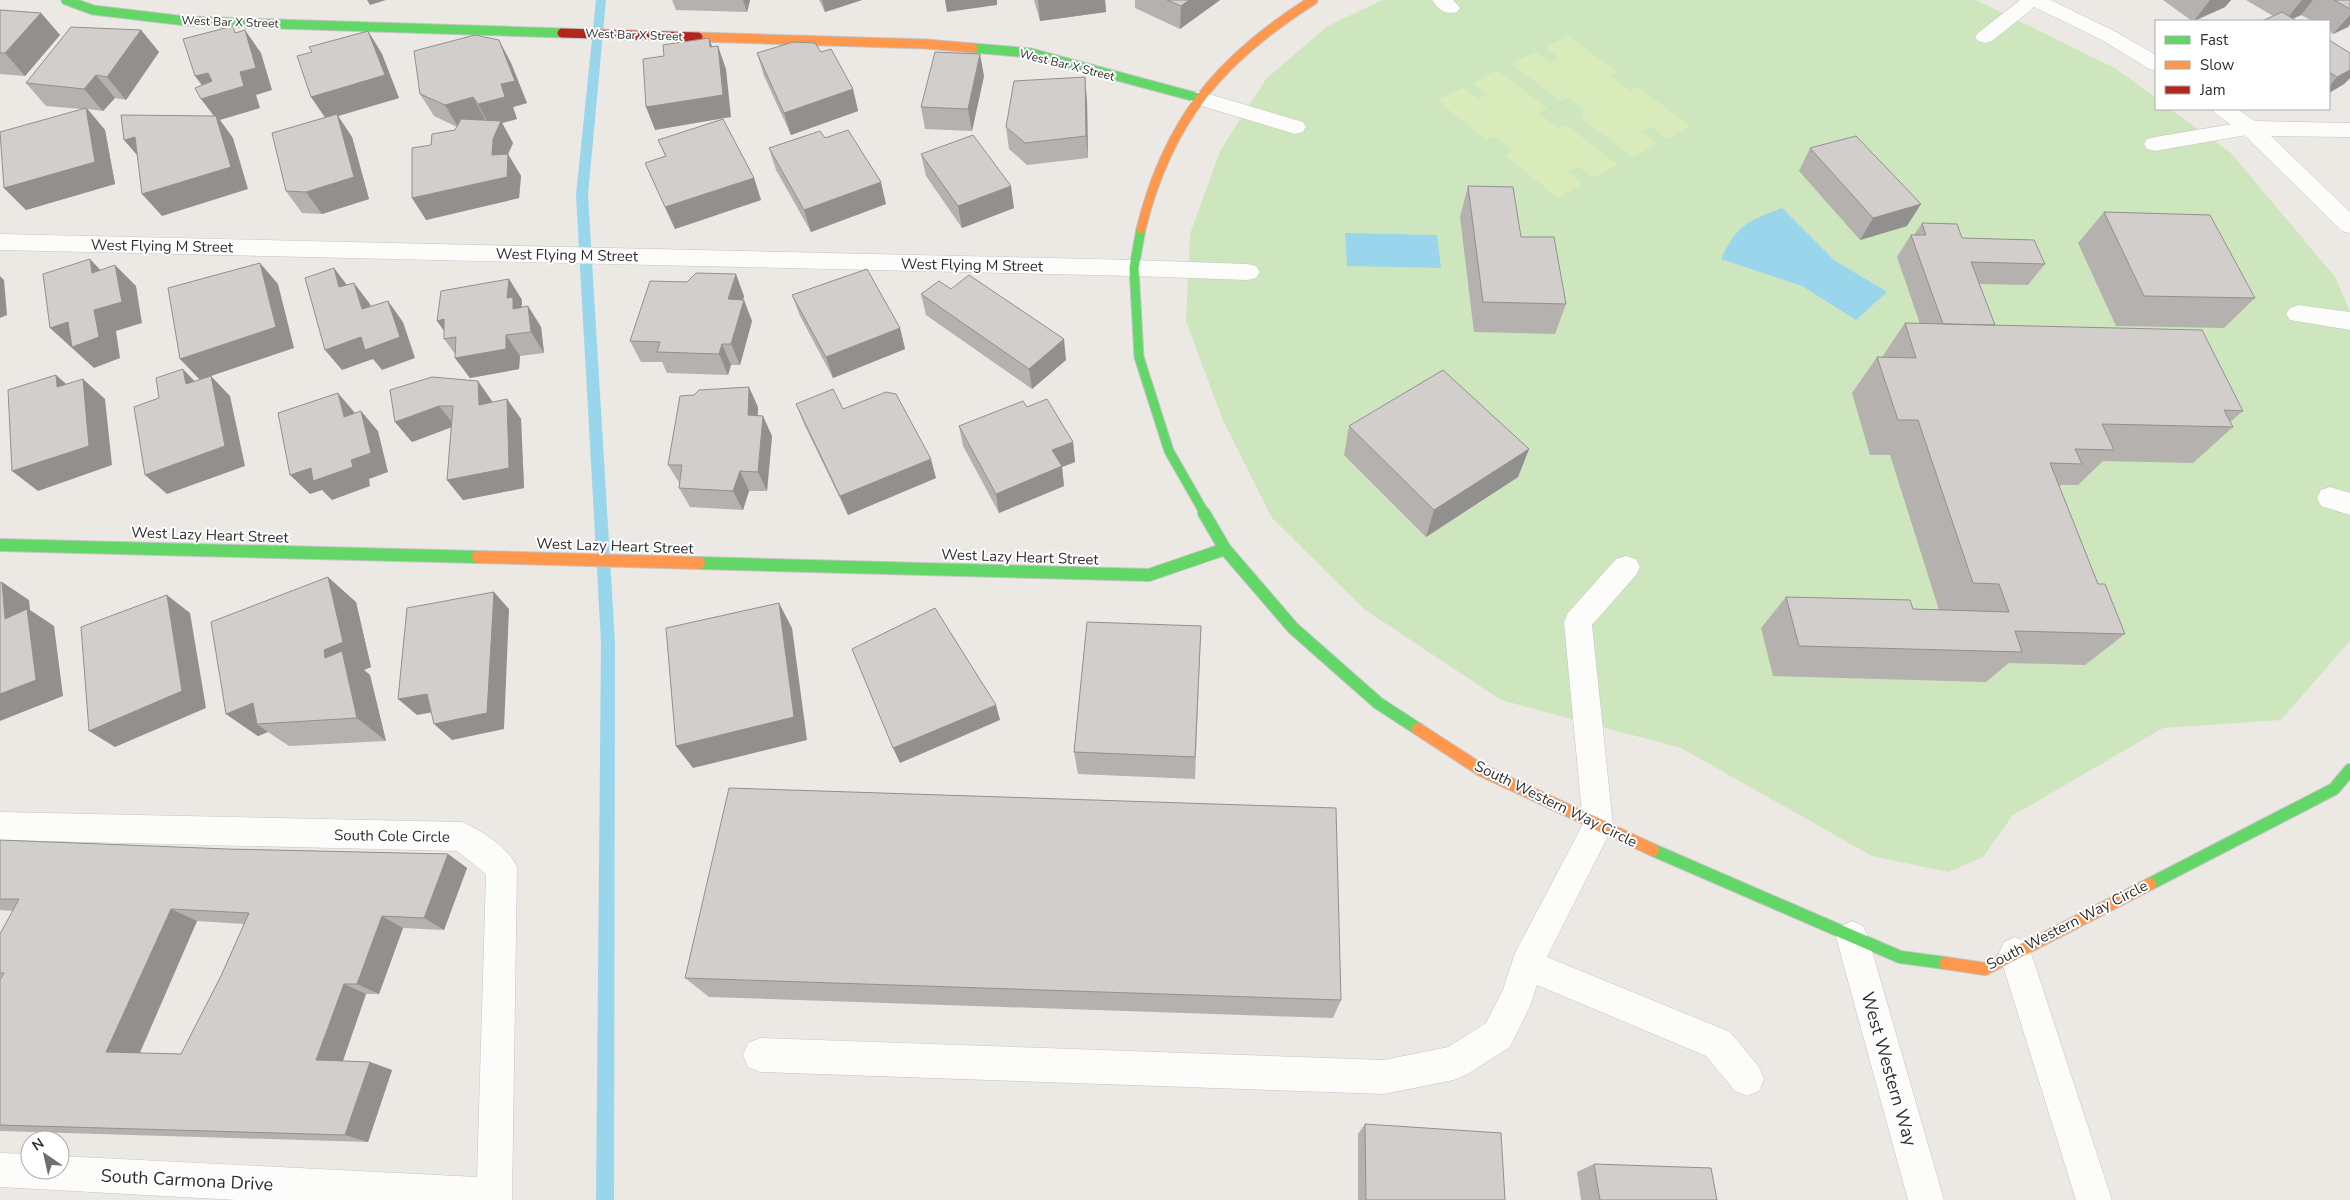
<svg xmlns="http://www.w3.org/2000/svg" width="2350" height="1200" viewBox="0 0 2350 1200" font-family="'Nunito Sans',sans-serif">
<rect width="100%" height="100%" fill="#ece8e4"/>
<path fill="#cee6be" d="M1382,0H1976L2115,68L2156,98V109H2170L2231,153L2335,277L2350,311V641L2281,720L2163,728L2012,816L1983,857L1948,872L1872,856L1681,748L1501,700L1364,609L1271,517L1223,421L1186,321L1190,234L1220,151L1266,79L1326,27Z"/>
<path fill="#d9eabb" d="M1568,36L1618,72L1611,76L1630,91L1637,87L1691,126L1667,139L1651,127L1642,132L1657,144L1633,157L1580,117L1587,112L1568,98L1561,101L1511,64L1535,52L1550,63L1559,58L1545,47Z
M1497,70L1547,108L1539,113L1558,128L1565,124L1618,165L1593,178L1577,166L1568,171L1583,184L1557,198L1505,155L1513,151L1494,136L1486,140L1437,100L1463,88L1478,99L1487,94L1473,83Z"/>
<path fill="#99d6ec" d="M1782,208L1834,260L1887,292L1856,320L1802,286L1721,259C1737,225 1747,221 1782,208Z
M1345,233L1437,235L1441,268L1347,266Z"/>
<g fill="none" stroke-linecap="round" stroke-linejoin="round">
<path fill="#99d6ec" fill-rule="evenodd" d="M596,0H606L588,195L615,642L614,1200H596L601,642L576,195Z"/>
<g stroke="#c5c4c5" stroke-width="1">
<path id="lane" d="M1432,0H1453L1460,8L1457,12C1445,15 1439,10 1432,0Z
M2020,0H2043L1992,41L1985,43L1978,41L1975,37L1978,33Z
M1199,91L1303,122L1306,127L1303,132L1295,134L1192,103L1189,98L1192,93Z
M2250,121L2258,123L2261,128L2258,133L2155,151L2147,149L2144,144L2147,139L2155,137Z
M1134,260L1248,264L1256,266L1260,272L1256,278L1248,280L1134,276L1126,274L1122,268L1126,262Z
M2298,305L2350,312V330L2290,320L2286,314L2290,308Z
M2330,487L2350,493V515L2321,506L2317,498L2321,490Z
M1626,556L1636,559L1640,567L1636,575L1592,625L1613,826L1547,957L1730,1032L1759,1067L1764,1079L1759,1091L1747,1096L1735,1091L1706,1056L1537,985L1530,1006L1510,1047L1466,1075L1454,1080L1384,1094L760,1072L748,1067L743,1055L748,1043L760,1038L1384,1060L1448,1047L1486,1023L1503,990L1515,953L1583,824L1564,622L1568,613L1616,559Z"/>
</g>
<g stroke="#c5c4c5" stroke-width="1">
<path id="street" d="M2025,0H2051L2116,32L2156,55V71L2149,69L2102,40L2028,4Z
M2212,109H2237L2255,121L2350,123V137L2271,136L2350,212V233L2342,231L2242,133L2216,114Z
M0,234L1134,260L1142,262L1146,268L1142,274L1134,276L0,250Z
M0,812L462,822C481,830 509,848 517,867L512,1200H237L0,1187V1153L30,1154V1170H60V1156L477,1177L486,874L457,851L0,840Z
M1852,921L1863,926L1868,937L1944,1200H1908L1836,937L1841,926Z
M2015,937L2026,942L2031,953L2112,1200H2076L1999,953L2004,942Z"/>
</g>
<g stroke="#c5c4c5" stroke-width="11">
<path id="fast-far1" d="M66,0L93,10L186,21L562,33
M973,48L1031,53L1199,98
M1141,229L1134,268L1139,357L1169,451L1205,514"/>
</g>
<g stroke="#c5c4c5" stroke-width="14">
<path id="fast" d="M1204,513L1225,549L1293,628L1378,703L1418,729
M0,545L478,557
M699,563L1149,575L1225,549
M1653,850L1900,957L1945,963
M2150,884L2334,789L2350,770"/>
</g>
<g stroke="#c5c4c5" stroke-width="11">
<path id="slow-far1" d="M698,37L926,44L973,48
M1141,229C1168,120 1220,59 1313,0"/>
</g>
<g stroke="#c5c4c5" stroke-width="14">
<path id="slow" d="M478,557L699,563
M1418,729L1481,770L1653,850
M1945,963L1985,969L2150,884"/>
</g>
<g stroke="#c5c4c5" stroke-width="11">
<path id="jam" d="M562,33L698,37"/>
</g>
<use href="#lane" fill="#fcfcfb" fill-rule="evenodd"/>
<use href="#street" fill="#fcfcfb" fill-rule="evenodd"/>
<use href="#fast-far1" stroke="#63d668" stroke-width="9"/>
<use href="#fast" stroke="#63d668" stroke-width="12"/>
<use href="#slow-far1" stroke="#ff974d" stroke-width="9"/>
<use href="#slow" stroke="#ff974d" stroke-width="12"/>
<use href="#jam" stroke="#b3261e" stroke-width="9"/>
</g>
<path fill="#b4b1af" fill-rule="evenodd" d="M672,0H750L747,12L676,10Z
M819,0H862L825,12Z
M1034,0H1105L1106,12L1040,21Z
M1135,0H1220L1180,29L1135,8Z
M2163,0H2231L2225,7L2194,21H2192Z
M2246,0H2350V24L2348,27L2333,34L2329,31V21H2313L2301,15L2293,19L2273,16Z
M0,10L41,13L60,35L25,76L0,74Z
M141,30L159,52L126,100L115,98L103,111L88,109L105,130L115,184L26,210L4,188L82,109L46,106L26,83Z
M368,31L382,54L399,98L338,116L352,137L369,199L322,214L302,213L286,191L325,118L312,52Z
M2329,40L2350,53V78L2344,84L2329,93Z
M821,52L853,89L858,111L791,135L764,76L757,53Z
M511,63L527,103L513,107L517,119L502,123L513,143L508,154L521,176L519,198L426,220L431,145L455,130L457,127L434,116L420,94Z
M984,76L972,131L925,129L921,107Z
M1087,100L1088,158L1027,165L1009,149L1006,127Z
M825,138L886,204L811,232L776,170L769,148Z
M658,140L754,178L761,200L675,229L645,163L665,156Z
M1810,148L1907,226L1860,240L1799,171Z
M921,154L1014,208L962,228L926,176Z
M1468,186L1521,237L1566,304L1555,334L1474,332L1460,217Z
M2104,212L2255,298L2224,328L2116,326L2078,243Z
M1922,223L1962,238L2045,264L2028,285L1979,284L1995,326L2243,411L2230,422L2233,427L2193,463L2103,461L2078,485H2061L2059,487L2098,584L2125,634L2085,665L2009,663L1986,682L1773,676L1761,628L1786,597L1913,609L1939,610L1890,455H1870L1852,393L1877,357H1882L1905,323L1920,324L1897,257L1911,235H1914Z
M509,279L522,300V307L528,306L541,327L544,353L520,356L519,369L470,378L455,358V354L444,339Z
M951,289L1066,360L1032,389L926,315L921,294Z
M792,295L900,328L905,349L833,378L800,316Z
M744,296L743,300L752,321L740,365H731L728,375L667,373L662,362H641L630,341Z
M390,390L492,401V402L507,399L521,419L524,488L463,500L447,480L451,427L412,442L395,422Z
M796,404L843,409L936,478L848,515L804,424Z
M758,407L757,416L772,436L767,491H749L743,510L690,507L679,488L680,484L668,465Z
M1027,407L1073,442L1075,462L1062,467L1064,486L999,513L963,446L959,426Z
M1349,426L1529,449L1518,477L1426,537L1344,455Z
M356,602L371,667L364,670L370,675L386,741L289,746L268,732L258,736L226,714Z
M1201,626L1195,779L1078,774L1074,752Z
M0,840L227,849L448,854L467,868L444,930L403,928L379,994H366L343,1061L370,1062L392,1070L368,1142L0,1131V980L1,979L0,978V934L13,911L0,910ZM197,921L244,924L221,976L181,1054L140,1053Z
M685,978L1341,1000L1333,1018L709,997Z
M1365,1124L1505,1200H1358V1134Z
M1594,1164L1717,1200H1581L1577,1172Z"/>
<path fill="#92908e" d="M367,0H386L370,5Z
M743,0H750L747,12Z
M822,0H862L825,12Z
M945,0H997V5L947,12Z
M1038,0H1105L1106,12L1040,21Z
M1189,0H1220L1180,29L1181,6Z
M2210,0H2231L2225,7L2194,21Z
M2302,0H2313L2301,15L2287,21H2285Z
M41,13L60,35L25,76L5,53Z
M2350,15V24L2348,27L2333,34Z
M141,30L159,52L126,100L107,77Z
M245,30L261,53L272,90L256,95L260,108L220,120L233,138L248,189L162,216L142,194L217,120L201,99L210,96L195,76L208,73L240,72Z
M368,31L382,54L399,98L338,116L352,137L369,199L322,214L306,192L326,119L311,97Z
M709,38L717,60L710,47Z
M499,40L511,63L527,103L513,107L517,119L502,123L513,143L505,161L508,154L521,176L519,198L426,220L412,198L492,155L490,127L478,104L501,84Z
M718,46L726,69L731,117L655,130L646,107Z
M980,54L984,76L972,131L968,109Z
M2350,70V78L2344,84L2329,93V87L2337,77Z
M96,75L115,98L103,111L84,89Z
M1085,77L1087,100L1088,158L1086,136Z
M853,89L858,111L791,135L784,113Z
M473,97L485,119L458,127L445,105Z
M86,108L105,130L115,184L26,210L4,188Z
M135,137L143,162L124,140Z
M754,178L761,200L675,229L665,207Z
M881,182L886,204L811,232L804,210Z
M1011,186L1014,208L962,228L958,206Z
M1921,204L1907,226L1860,240L1873,218Z
M90,259L111,281L92,273Z
M260,263L278,284L294,348L211,376L230,396L245,466L167,494L145,475L200,380L180,359Z
M115,265L136,286L142,323L116,331L120,358L94,368L50,328Z
M334,268L350,289L339,287Z
M736,274L744,296L737,320L728,299Z
M0,276L4,280L7,315L0,318Z
M509,279L522,300L521,310L527,330L507,298Z
M354,283L370,304L379,330L362,309Z
M744,300L752,321L740,365L731,344Z
M388,301L403,322L415,358L382,370L373,359L342,370L325,350Z
M528,306L541,327L544,353L531,332Z
M444,319L456,337L449,338L437,321Z
M900,328L905,349L833,378L826,357Z
M506,335L520,356L519,369L470,378L455,358Z
M1064,339L1066,360L1032,389L1029,369Z
M722,344L731,365L728,375L719,354Z
M183,369L203,390L186,384Z
M56,375L79,395L57,387Z
M83,379L105,399L112,465L38,491L12,471Z
M478,381L492,401L494,425L479,405Z
M749,387L758,407L757,435L748,415Z
M338,393L355,413L344,417Z
M507,399L521,419L524,488L463,500L447,480Z
M439,406L455,426L412,442L395,422Z
M361,411L378,431L388,472L369,479L370,486L332,500L322,490L310,494L290,475L311,468Z
M763,416L772,436L767,491L758,472Z
M1073,442L1075,462L1062,467L1064,486L999,513L996,494L1052,450Z
M1529,449L1518,477L1426,537L1434,510Z
M931,459L936,478L848,515L840,496Z
M740,471L749,491L743,510L733,491Z
M328,577L356,602L371,667L364,670L370,675L386,741L357,718L325,658L324,650Z
M2,582L29,600L30,610L54,626L63,696L0,721V694L5,619Z
M494,592L509,609L504,729L452,740L434,724Z
M167,595L190,613L206,708L115,747L89,731Z
M779,603L792,628L807,740L693,768L676,746Z
M427,694L445,710L417,715L398,699Z
M253,703L257,724L268,732L258,736L226,714Z
M996,705L1000,720L900,763L893,748Z
M448,854L467,868L444,930L424,918Z
M171,909L197,921L136,1061L106,1052Z
M382,916L403,928L379,994L357,984Z
M344,984L366,994L340,1069L316,1060Z
M370,1062L392,1070L368,1142L345,1135Z"/>
<path fill="#d1cecb" stroke="#92908e" fill-rule="evenodd" d="M1167,0H1189L1181,6Z
M2334,0H2350V9Z
M0,10L41,13L5,53H0Z
M2282,12L2297,21H2262Z
M233,26L235,33L245,30L256,68L240,72L244,86L201,99L195,88L212,81L208,73L195,76L183,39Z
M71,27L141,30L107,77L96,75L84,89L26,83Z
M368,31L385,75L311,97L297,56L312,52L309,47Z
M475,35L499,40L515,81L501,84L505,97L478,104L473,97L445,105L420,94L414,51Z
M709,38L710,47L718,46L723,95L646,107L643,59L664,56L663,45Z
M2329,40L2350,53V70L2337,77L2329,72Z
M793,42L815,43L821,52L831,49L853,89L784,113L757,53Z
M935,52L980,54L968,109L921,107Z
M1085,77L1086,136L1025,143L1006,127L1014,81Z
M86,108L95,162L4,188L0,132Z
M337,114L354,177L306,192L286,191L272,133Z
M121,115L216,116L231,167L142,194L135,137L124,140Z
M461,119L501,121L493,139L492,155L508,154L507,177L412,198V148L431,145L432,134L455,130Z
M723,119L754,178L665,207L645,163L666,156L658,140Z
M848,130L881,182L804,210L769,148L820,131L825,138Z
M973,135L1011,186L958,206L921,154Z
M1856,136L1921,204L1873,218L1810,148Z
M1468,186L1513,187L1521,237H1554L1566,304L1483,302Z
M2104,212L2210,215L2255,298L2144,296Z
M1922,223L1957,224L1962,238L2034,240L2045,264L1971,262L1995,325L1943,324L1911,235H1926Z
M90,259L92,273L115,265L122,302L94,310L99,337L72,347L68,322L50,328L43,274Z
M260,263L276,327L180,359L168,288Z
M334,268L339,287L354,283L362,309L388,301L400,337L365,350L361,337L325,350L305,278Z
M867,269L900,328L826,357L792,295Z
M696,273L736,274L728,299L744,300L731,344H722L719,354L657,352L660,342L630,341L650,281L687,282Z
M969,275L1064,339L1029,369L921,294L939,281L951,289Z
M509,279L507,298L513,297V309L528,306L531,332L506,335V349L455,358L456,337L444,339V319L437,321L441,291Z
M1905,323L2202,330L2243,411L2224,410L2233,427L2102,424L2114,450L2075,449L2082,464L2050,463L2098,584H2105L2125,634L2015,631L2022,652L1799,646L1786,597L1910,600L1913,609L2009,612L1999,584L1973,583L1918,420H1898L1877,357L1916,358Z
M183,369L186,384L211,376L225,446L145,475L134,407L159,398L156,378Z
M1443,370L1529,449L1434,510L1349,426Z
M56,375L57,387L83,379L89,446L12,471L8,390Z
M432,377L478,381L479,405L507,399L509,468L447,480L453,406H439L395,422L390,390Z
M749,387L748,415L763,416L758,472L740,471L733,491L679,488L682,465H668L680,396L694,395L699,390Z
M833,389L843,409L886,392L896,394L931,459L840,496L796,404Z
M338,393L344,417L361,411L371,453L351,460L353,467L313,481L311,468L290,475L278,413Z
M1047,399L1073,442L1052,450L1062,466L996,494L959,426L1023,401L1027,407Z
M328,577L343,642L324,650L325,658L342,651L357,718L257,724L253,703L226,714L211,622Z
M2,582L5,619L27,609L36,680L0,694V583Z
M494,592L487,713L434,724L427,694L398,699L407,608Z
M167,595L182,691L89,731L81,627Z
M779,603L794,717L676,746L666,628Z
M935,608L996,705L893,748L852,649Z
M1087,622L1201,626L1195,757L1074,752Z
M729,788L1336,808L1341,1000L685,978Z
M0,840L227,849L448,854L424,918L382,916L357,984H344L316,1060L370,1062L345,1135L0,1125V980L4,973H0V934L19,899H0ZM171,909L249,913L221,976L181,1054L106,1052Z
M1365,1124L1501,1133L1505,1200H1366Z
M1594,1164L1711,1168L1717,1200H1600Z"/>
<g text-anchor="middle" dominant-baseline="central" stroke-width="4" stroke-linejoin="round" paint-order="stroke">
<g font-size="12" fill="#2e2e2e" stroke="#fff">
<text transform="translate(230 22) rotate(2)">West Bar X Street</text>
<text transform="translate(634 35) rotate(2)">West Bar X Street</text>
<text transform="translate(1067 65) rotate(14)">West Bar X Street</text>
</g>
<g font-size="15" fill="#2e2e2e" stroke="#fff">
<text transform="translate(162 246) rotate(1)">West Flying M Street</text>
<text transform="translate(567 255) rotate(1)">West Flying M Street</text>
<text transform="translate(972 265) rotate(1)">West Flying M Street</text>
<text transform="translate(210 535) rotate(2)">West Lazy Heart Street</text>
<text transform="translate(615 546) rotate(2)">West Lazy Heart Street</text>
<text transform="translate(1020 557) rotate(2)">West Lazy Heart Street</text>
<text transform="translate(1556 804) rotate(26)">South Western Way Circle</text>
<text transform="translate(392 836) rotate(1)">South Cole Circle</text>
<text transform="translate(2067 925) rotate(-27)">South Western Way Circle</text>
</g>
<g font-size="18" fill="#2e2e2e" stroke="#fff">
<text transform="translate(1889 1069) rotate(74)">West Western Way</text>
<text transform="translate(187 1180) rotate(3)">South Carmona Drive</text>
</g>
</g>
<rect x="2155" y="20" width="175" height="90" fill="#ffffff" stroke="#ababab"/>
<rect x="2165" y="36" width="25" height="8" fill="#63d668" stroke="#ababab"/>
<text x="2200" y="45" font-size="15" fill="#2e2e2e">Fast</text>
<rect x="2165" y="61" width="25" height="8" fill="#ff974d" stroke="#ababab"/>
<text x="2200" y="70" font-size="15" fill="#2e2e2e">Slow</text>
<rect x="2165" y="86" width="25" height="8" fill="#b3261e" stroke="#ababab"/>
<text x="2200" y="95" font-size="15" fill="#2e2e2e">Jam</text>
<g transform="translate(45 1155) rotate(326)"><circle r="24" fill="#ffffff" stroke="#ababab"/>
<path d="M0-4L9 19L0 12L-9 19Z" fill="#706f6e"/>
<text y="-8" font-size="14" font-weight="bold" text-anchor="middle" fill="#2e2e2e">N</text>
</g>
</svg>
